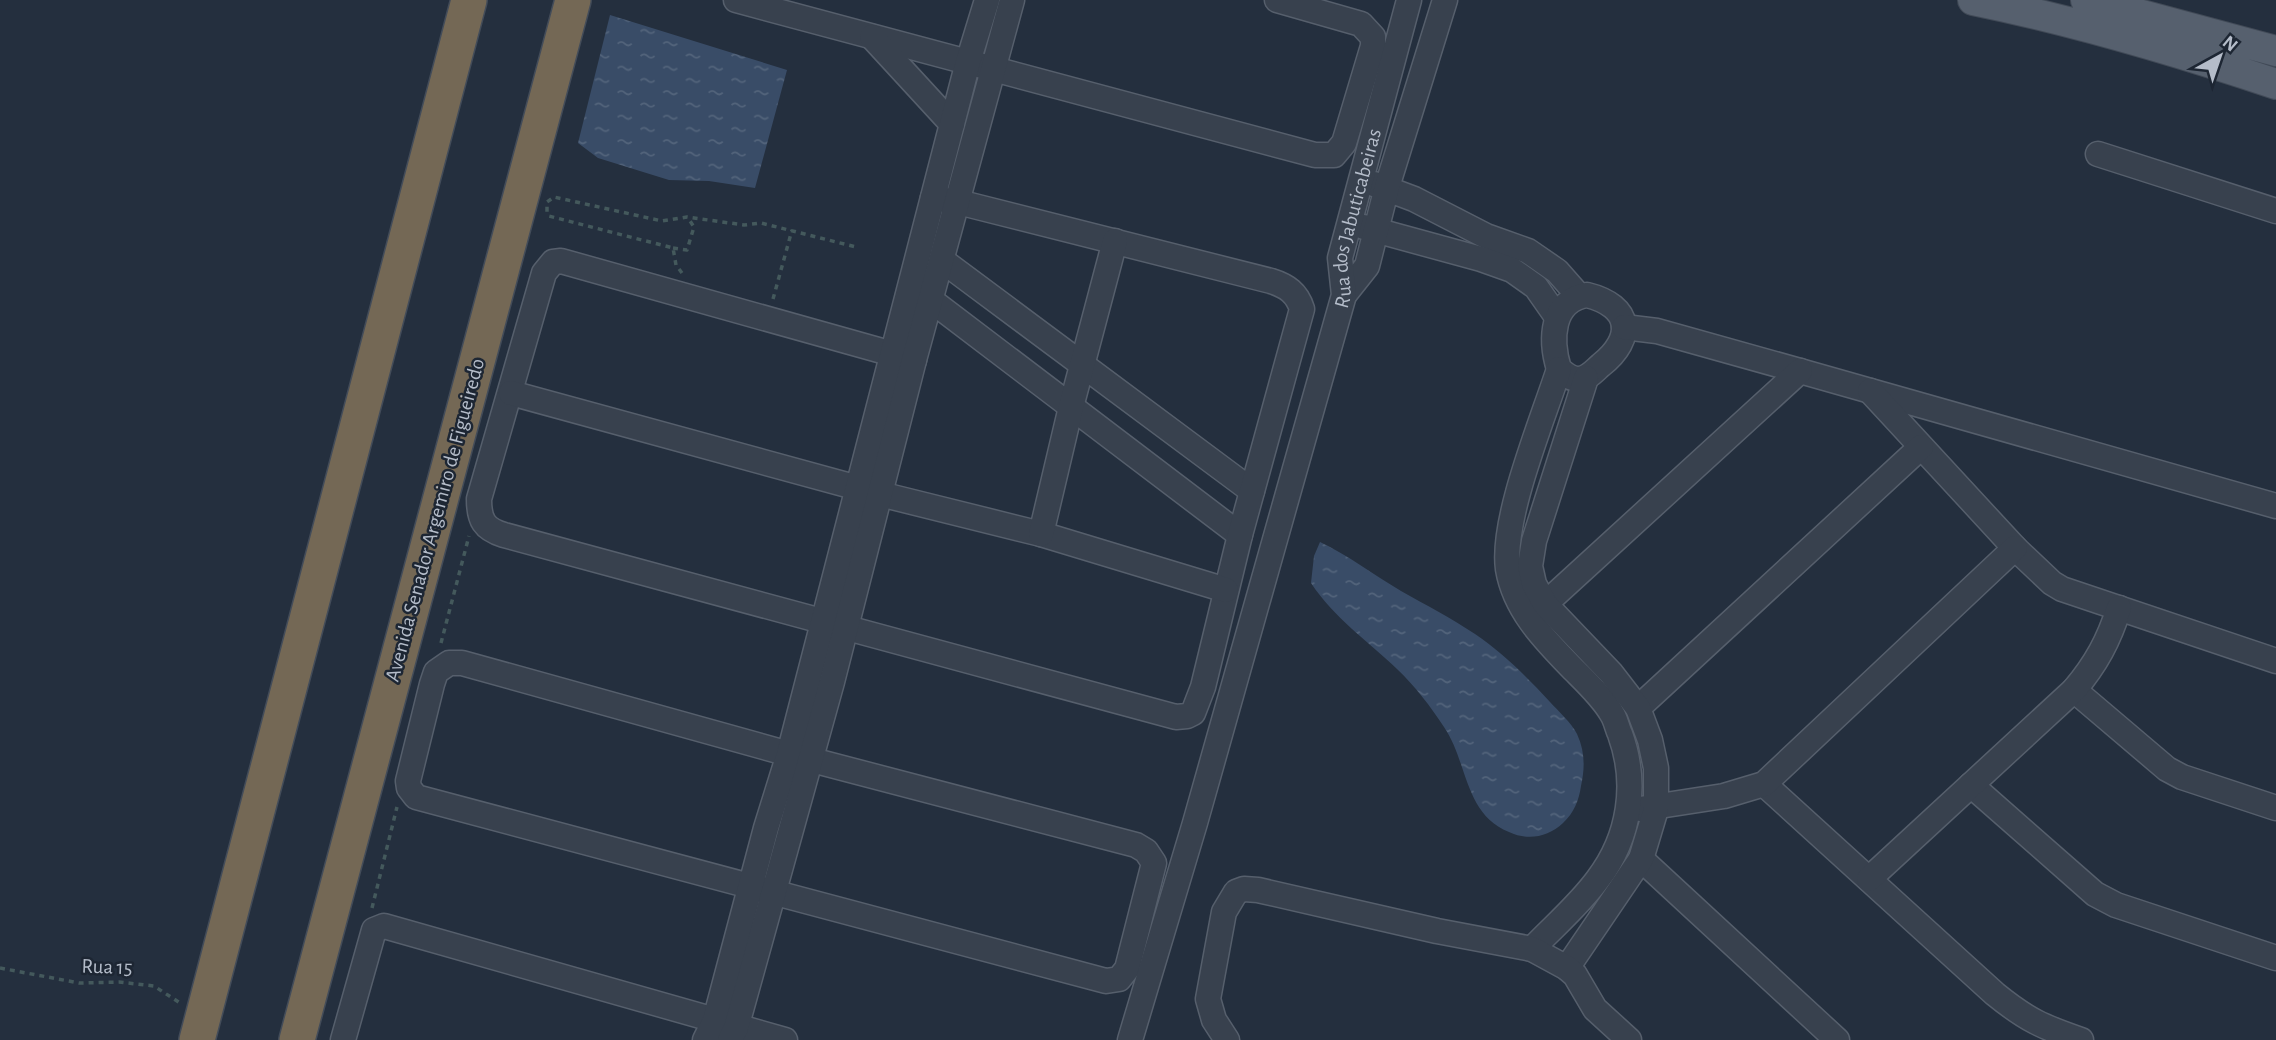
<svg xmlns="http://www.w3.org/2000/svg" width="2276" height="1040" viewBox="0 0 2276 1040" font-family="'Alegreya Sans',sans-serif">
<defs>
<pattern id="water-ripples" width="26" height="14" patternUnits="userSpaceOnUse" patternTransform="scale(1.75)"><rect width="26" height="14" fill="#394c67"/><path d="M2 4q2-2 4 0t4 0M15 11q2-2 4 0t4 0" fill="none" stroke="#53647b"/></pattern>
</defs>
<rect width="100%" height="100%" fill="#242f3e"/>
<path fill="url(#water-ripples)" d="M610,15L787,70L755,188L709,181L669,180L598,158L578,143Z
M1320,542C1348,555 1374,575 1401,591C1426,605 1451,618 1475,634C1503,653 1527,677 1550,702C1558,711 1571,722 1577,734C1585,751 1585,768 1581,786C1579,800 1574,813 1563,823C1548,837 1528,841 1509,832C1464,814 1468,762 1444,727C1431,707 1415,686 1397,669C1368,641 1334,618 1311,583L1314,556Z"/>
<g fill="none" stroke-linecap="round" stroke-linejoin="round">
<g stroke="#565f6c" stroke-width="27">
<g id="minor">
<path d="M736,0L1315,155H1334L1344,143L1373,46V37L1361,24L1277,0"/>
<path d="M872,37L952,124"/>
<path d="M2098,154L2276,211"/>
<path d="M1374,184L1414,199L1486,236L1528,251L1557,271L1579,296"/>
<path d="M1364,227L1481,259L1512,270L1536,287L1557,317"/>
<path d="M943,261L1252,491"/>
<path d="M1344,295L1367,266L1387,187L1445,0"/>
<path d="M1587,295C1632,306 1635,338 1601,365C1594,371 1588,379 1578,379C1570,379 1565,374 1559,369C1550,340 1551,300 1587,295Z"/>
<path d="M932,301L1240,535"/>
<path d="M1624,327L1657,331L1800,371L2276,506"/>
<path d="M914,360L561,261L553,262L544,273L479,499C479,520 484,529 504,535L1176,717L1187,716L1193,713L1203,687L1240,535L1302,309C1297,293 1287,286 1271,281L958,202L933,198"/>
<path d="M1870,391L2015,548L2052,583L2062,589L2276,661"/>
<path d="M511,393L880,494L1041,534L1226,590"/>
<path d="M1041,534L1071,407L1115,241"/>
<path d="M1545,604L1800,371"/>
<path d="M449,663H462L789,754L1136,845L1146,851L1154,863L1127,969L1119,979L1106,981L416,797L409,788L408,781L432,684L436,672Z"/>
<path d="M2074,690L2167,769L2182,777L2276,808"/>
<path d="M1638,708L1921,447"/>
<path d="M1764,784L1995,994C2027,1020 2043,1027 2081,1040"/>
<path d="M1971,785L2095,894L2116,905L2276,958"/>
<path d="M1640,809L1724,796L1764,784L2015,548"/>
<path d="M1641,859L1837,1040"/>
<path d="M1869,879L2074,690C2096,664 2109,640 2119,608"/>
<path d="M1532,949C1554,926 1579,905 1598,879C1630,837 1638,783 1620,734C1617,728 1616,720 1612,714C1603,698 1587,683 1574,670C1546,641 1515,611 1508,569C1501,519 1543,419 1559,369"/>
<path d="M1567,968L1641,859L1656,809V768L1650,740L1638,708L1611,673L1545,604L1534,584L1530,566L1534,541L1586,378"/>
<path d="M343,1040L374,930L384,926L785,1040"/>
<path d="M705,1040L715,1020L766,828L789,754L968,62L987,0"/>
<path d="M730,1040L736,1028L832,682L914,360L1012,0"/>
<path id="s1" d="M1130,1040L1195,823L1344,295L1340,258L1409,0"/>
<path d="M1227,1040L1214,1020L1208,999L1224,912L1236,892L1244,889L1258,890L1437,931L1532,949L1567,968L1575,975L1595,1009L1629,1040"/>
</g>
</g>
<g stroke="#414a57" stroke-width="32">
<path id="major" d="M1973,0C2076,21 2177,51 2276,84
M2086,0L2276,51"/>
</g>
<g stroke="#434c59" stroke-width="38">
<path id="highway" d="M197,1040L469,0
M297,1040L573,0"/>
</g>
<path stroke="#44595c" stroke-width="3.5" stroke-dasharray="5 5" stroke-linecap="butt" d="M673,248L687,250L694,227L688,218
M682,273L676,265L673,248L549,216L547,212V202L554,197L662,221L687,217L744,225L761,223L856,247
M773,299L792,230
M441,643L469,536
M372,908L397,807
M0,968L79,983L119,982L154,986L180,1003"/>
<use href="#minor" stroke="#38414e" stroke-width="24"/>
<use href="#major" stroke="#56606e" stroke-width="30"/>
<use href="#highway" stroke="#746855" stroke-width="35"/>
</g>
<g text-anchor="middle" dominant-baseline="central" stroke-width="5" stroke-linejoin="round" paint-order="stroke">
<g font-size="21" fill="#b4bcc9" stroke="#1d2633">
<text stroke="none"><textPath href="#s1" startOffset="854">Rua dos Jabuticabeiras</textPath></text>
<text transform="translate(435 520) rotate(-75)">Avenida Senador Argemiro de Figueiredo</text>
<text transform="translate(107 967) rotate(2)">Rua 15</text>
</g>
</g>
<g transform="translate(2220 56) rotate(40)" stroke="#1d2633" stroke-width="5" paint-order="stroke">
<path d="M0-5L12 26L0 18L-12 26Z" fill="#b4bcc9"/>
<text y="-10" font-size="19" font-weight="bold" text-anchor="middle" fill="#b4bcc9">N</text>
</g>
</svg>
